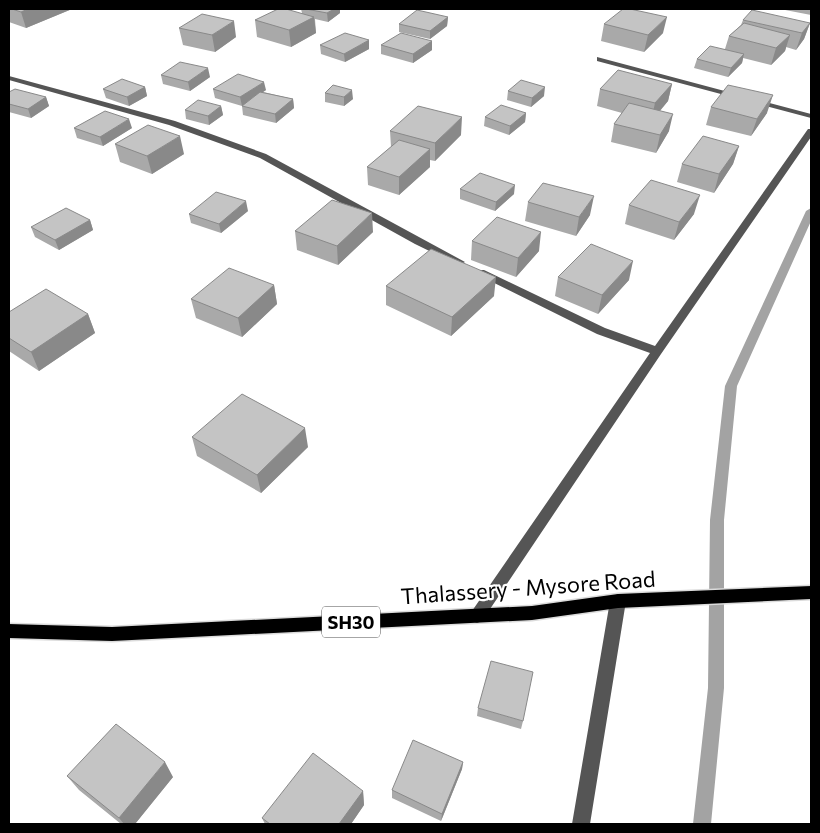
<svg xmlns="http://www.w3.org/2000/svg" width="820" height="833" viewBox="0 0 820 833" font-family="Commissioner,sans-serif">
<rect width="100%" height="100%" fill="#fff"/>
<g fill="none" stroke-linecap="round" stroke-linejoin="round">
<path fill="#a3a3a3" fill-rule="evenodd" d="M811,208V221L737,386L724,520V688L711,824H693L708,688L710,520L725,386L806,211Z"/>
<g stroke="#dbdbdb" stroke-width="3">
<path id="major" d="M811,586V599L618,608L532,620L112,641L9,638V624L112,627L532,606L618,594Z"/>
</g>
<path fill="#555" fill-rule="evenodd" d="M597,57L811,114V118L597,61Z
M9,76L175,121L266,154L465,262L460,265L456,264L415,244L260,158L169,125L9,80Z
M808,129H811V137L661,354L482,621L477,623L472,621L469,616L472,611L650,353L597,334L476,274V270H484L605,328L655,346Z
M618,594L623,596L626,601L590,824H572L610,601L613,596Z"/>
<use href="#major" fill="#000" fill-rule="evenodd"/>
</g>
<path fill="#a9a9a9" d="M9,9H72L26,28L9,22Z
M301,9H340V13L328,22L315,19L316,33L291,47L257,37L255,20L302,13Z
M780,9H811V15Z
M448,17L447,26L430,39L399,32V24Z
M743,20L810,23L804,39L796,50L786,47L785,51L771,65L743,58L742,63L728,77L694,68L697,59L725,49L729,36L741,25Z
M604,24L663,33L644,52L601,41Z
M179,28L236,37L215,52L183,45Z
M432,41V50L413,63L381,54V45Z
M320,45L369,49L345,62L321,54Z
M161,75L210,77L190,91L163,84Z
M672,84L668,101L660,111L669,131L656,153L611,142L614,124L622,113L597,106L600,89Z
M145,87L147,96L129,106L106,98L103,89Z
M213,89L266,90L263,92L293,99L294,108L276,123L243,115L242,106L215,98Z
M508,91L544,96L531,107L507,100Z
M9,92L46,97L49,106L31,118L9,112Z
M325,93L353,99L344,106L325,102Z
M221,106L223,115L209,125L186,119L185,110Z
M711,107L767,113L751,136L706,125Z
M526,113L525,122L509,135L484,126L485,117Z
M74,128H132L103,146L77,138Z
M390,131L461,135L435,161L430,160V167L399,195L368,185L367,167L391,147Z
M115,144L184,154L152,174L120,162Z
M739,146L733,164L714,193L677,182L682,164Z
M460,189L514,194L495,211L460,199Z
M528,202L590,215L576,236L525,221Z
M629,205L694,214L674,240L625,224Z
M248,211L221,233L191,223L189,214Z
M90,220L93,230L59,250L35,237L31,227Z
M295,231L373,232L338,265L297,250Z
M472,241L539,251L516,277L471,260Z
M558,277L629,280L598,314L555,296Z
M274,285L277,304L242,337L196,318L191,299Z
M386,286L494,296L451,336L386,305Z
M9,312L88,314L95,333L39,371L9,351Z
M192,437L308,447L261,493L197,456Z
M478,708L523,721L521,729L477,716Z
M463,762L462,769L441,821L392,798V790Z
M67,776L173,777L135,824H121L79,790Z
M363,791L364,805L351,824H265L262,818Z"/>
<path fill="#898989" d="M28,9H72L26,28L21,12Z
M334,9H340V13L328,22L327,13Z
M314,17L316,33L291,47L289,30Z
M448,17L447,26L430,39V31Z
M667,17L663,33L644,52L648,35Z
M234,21L236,37L215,52L212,35Z
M810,23L804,39L796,50L802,33Z
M790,35L785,51L771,65L776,48Z
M369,40V49L345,62L344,54Z
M432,41V50L413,63V54Z
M744,54L742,63L728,77L731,68Z
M208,68L210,77L190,91L188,82Z
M264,82L266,90L242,106L240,97Z
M672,84L668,101L651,121L655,103Z
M145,87L147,96L129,106L127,97Z
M545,87L544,96L531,107L532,98Z
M352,90L353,99L344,106V97Z
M773,95L767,113L751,136L757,119Z
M46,97L49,106L31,118L28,109Z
M293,99L294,108L276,123L275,114Z
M221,106L223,115L209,125L208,116Z
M526,113L525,122L509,135L510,126Z
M673,114L669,131L656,153L660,135Z
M462,117L461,135L435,161V143Z
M129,119L132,128L103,146L100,137Z
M180,136L184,154L152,174L147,156Z
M739,146L733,164L714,193L719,174Z
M430,149V167L399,195V177Z
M515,185L514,194L495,211L496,202Z
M700,195L694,214L674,240L679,222Z
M594,196L590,215L576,236L579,217Z
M246,201L248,211L221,233L219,224Z
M372,213L373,232L338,265L337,246Z
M90,220L93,230L59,250L55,240Z
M541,232L539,251L516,277L518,258Z
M633,261L629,280L598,314L602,295Z
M496,277L494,296L451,336L452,317Z
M274,285L277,304L242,337L238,318Z
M88,314L95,333L39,371L31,352Z
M305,428L308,447L261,493L257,475Z
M165,762L173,777L135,824H124L119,818Z
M463,762L462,769L441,821L442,814Z
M363,791L364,805L351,824H339Z"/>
<path fill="#c4c4c4" stroke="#898989" d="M12,9H28L21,12Z
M278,9H286L314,17L289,30L255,20Z
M306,9H334L327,13Z
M623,9H630L667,17L648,35L604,24Z
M417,10L448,17L430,31L399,24Z
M752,10L810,23L802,33L743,20Z
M202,14L234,21L212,35L179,28Z
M744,23L790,35L776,48L729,36Z
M345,33L369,40L344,54L320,45Z
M401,33L432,41L413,54L381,45Z
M710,46L744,54L731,68L697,59Z
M180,62L208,68L188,82L161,75Z
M618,70L672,84L655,103L600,89Z
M238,74L264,82L240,97L213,89Z
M122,79L145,87L127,97L103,89Z
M521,80L545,87L532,98L508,91Z
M333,85L352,90L344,97L325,93Z
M728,85L773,95L757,119L711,107Z
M15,89L46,97L28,109L9,104V92Z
M260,92L293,99L275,114L242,106Z
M198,100L221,106L208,116L185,110Z
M629,103L673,114L660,135L614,124Z
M501,105L526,113L510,126L485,117Z
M418,106L462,117L435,143L390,131Z
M105,111L129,119L100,137L74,128Z
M148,125L180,136L147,156L115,144Z
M703,136L739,146L719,174L682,164Z
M399,140L430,149L399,177L367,167Z
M480,173L515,185L496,202L460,189Z
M651,180L700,195L679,222L629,205Z
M543,183L594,196L579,217L528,202Z
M216,192L246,201L219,224L189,214Z
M332,200L372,213L337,246L295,231Z
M66,208L90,220L55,240L31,227Z
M497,217L541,232L518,258L472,241Z
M591,244L633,261L602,295L558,277Z
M431,249L496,277L452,317L386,286Z
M229,268L274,285L238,318L191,299Z
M46,289L88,314L31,352L9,338V312Z
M242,394L305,428L257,475L192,437Z
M491,661L533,672L523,721L478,708Z
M116,724L165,762L119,818L67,776Z
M413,740L463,762L442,814L392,790Z
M313,753L363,791L339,824H270L262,818Z"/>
<g text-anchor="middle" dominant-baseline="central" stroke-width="4.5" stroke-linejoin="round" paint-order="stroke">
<rect fill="#fff" stroke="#4c4c4c" stroke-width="1" x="322" y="606.5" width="58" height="31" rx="4"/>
<g font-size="18" font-weight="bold" fill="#000">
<text x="351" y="622">SH30</text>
</g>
<g font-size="22" fill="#000" stroke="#fff">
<text transform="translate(528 587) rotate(-4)">Thalassery - Mysore Road</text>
</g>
</g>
<rect width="820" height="833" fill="none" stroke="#000000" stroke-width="20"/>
</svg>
